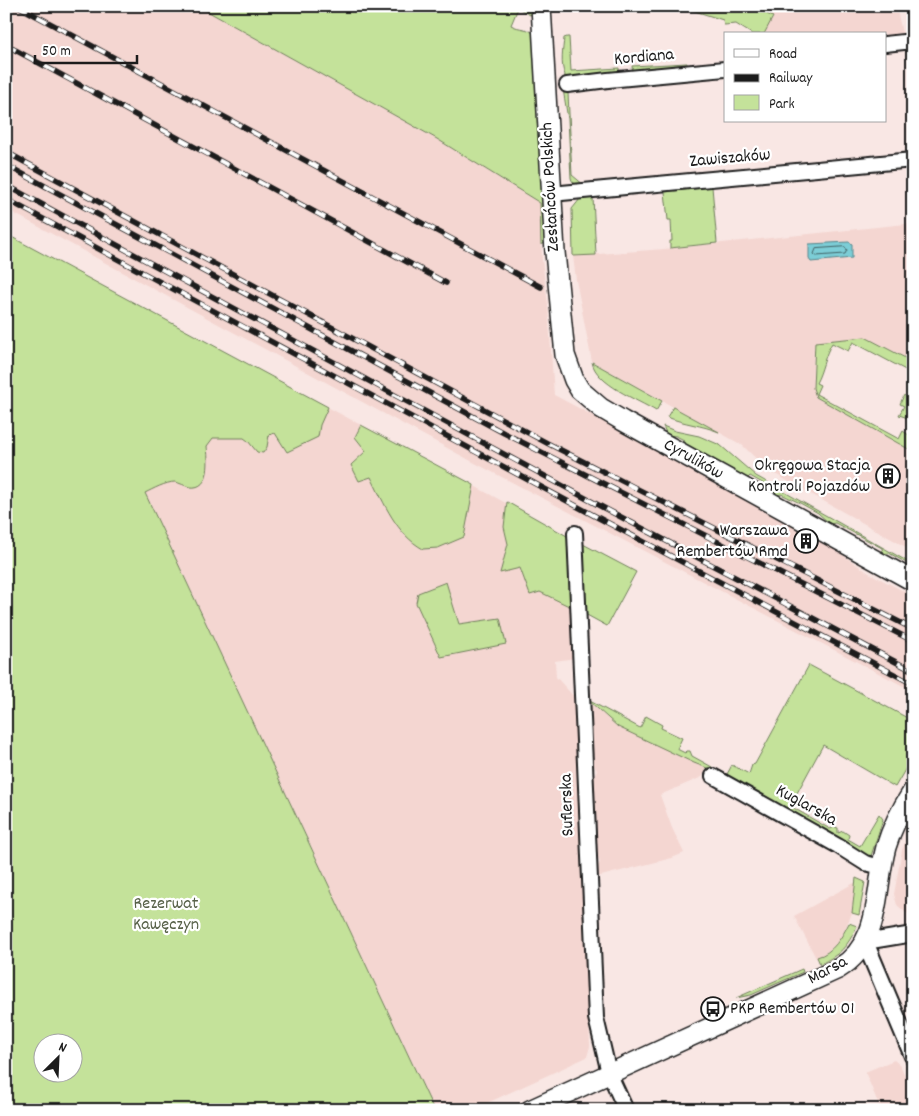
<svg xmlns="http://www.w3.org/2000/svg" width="919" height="1116" viewBox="0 0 919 1116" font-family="Dekko,sans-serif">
<rect width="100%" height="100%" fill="#f9e7e4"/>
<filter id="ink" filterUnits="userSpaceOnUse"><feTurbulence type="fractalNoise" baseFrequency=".02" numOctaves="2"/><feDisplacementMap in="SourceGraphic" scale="10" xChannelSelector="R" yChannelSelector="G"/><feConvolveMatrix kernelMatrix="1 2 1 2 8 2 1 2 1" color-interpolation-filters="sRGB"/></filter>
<g filter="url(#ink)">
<path fill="#f4d6d1" d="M6,6H198L437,139L540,203L542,260L548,305L554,395L675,459L822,541L869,573L913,596V691L473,462L6,209Z
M709,6H905L897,10L902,33L885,35V34H752Z
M906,224H913V362L865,337L814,346L813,388L816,397L912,451L913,551L768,470L742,445L592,362L576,280L573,256L664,249Z
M62,264L567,536L575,658L555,661L556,677L576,699L590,1046L587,1057L472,1110H434L46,282Z
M588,701L618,727L707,768L702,777L660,795L672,828L684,853L672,858L597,877V868L600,862L595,851L592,779L597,770L591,761Z
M913,823V917L905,912L897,905L894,894L902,850Z
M856,882L852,913L843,934L839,941L825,955L816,958L794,916Z
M894,1060L900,1065L913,1092V1110H881L865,1072Z"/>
<path fill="#c4e29a" stroke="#707f5b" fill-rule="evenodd" d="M198,6H534V13L530,15L518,8L511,25C519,30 529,27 535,35L545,243L541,245L540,203L437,139Z
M679,6H758L757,9L773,17L764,34H752L736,24L724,25L723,20Z
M913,6V32L904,7Z
M567,37H569L571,71L619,68V75L563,82L565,75C560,64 563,50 564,38Z
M687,63V69L633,74L632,66Z
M573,87L568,93L572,175L584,185C578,185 573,185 571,178L568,119L563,89Z
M712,187L717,243L670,248V241H672L671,220H668L665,192Z
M593,198L596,255L573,256L572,209L580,199Z
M6,234L328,407L320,425L318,437L287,452L275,433L269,435L267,447L263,453L257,452L248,441L244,438H213L207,446C208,458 212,490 190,487C185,486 180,483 175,482C166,482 153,489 145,493L434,1110H6ZM42,1044H72V1074H42Z
M865,337L913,362V374L853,342L848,351L832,343C824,356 823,370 816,383L820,385L816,394L899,439L903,431L913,438L912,451L816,397L813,388L815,342Z
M592,362L662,401L656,411C638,400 596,384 592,362Z
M904,395L910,400L911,415L908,418L899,415L904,406L900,404Z
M673,407L719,432C702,425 684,424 667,417Z
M361,425L474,485L464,537L438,548L423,549C396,534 384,503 371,477L359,481L351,465L366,451L355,437Z
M663,426L675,431L699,436L720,445L756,476L912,564L910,565L889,553L883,554L882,548L835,523L830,524L818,513L800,503L781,494L777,495L773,493L766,485L750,476L747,479L682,444L684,440L676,436L667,435Z
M507,502L567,536L570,542L573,608L540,592L530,595L520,568L500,573L508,544L504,527Z
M581,543L636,572L607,626L585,614Z
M446,582L459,624L500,618L506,644L441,657L416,603L418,593Z
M809,665L913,721V756L895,787L823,745L790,806L830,829L835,827L838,828V833L843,831L849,835L848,839L860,846L879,814L883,819L870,859L726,776L732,765L749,774L752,765L755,764Z
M588,700L640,728L646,716L662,725L661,728L682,738L677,749L685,753L687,751H690L692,756L712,767L707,768L694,763L618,727Z
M856,878L865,882L859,915L852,913Z
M849,923L857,926C848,946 840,955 820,964L817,957C833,953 842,937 849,923Z
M802,969L803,972L751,995L736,998Z"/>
<path fill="#7ccdd6" stroke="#56868c" d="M849,242L852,244V258L811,262L809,259V244Z"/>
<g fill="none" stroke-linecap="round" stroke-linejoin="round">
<path stroke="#426366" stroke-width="1" d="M845,247L847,250L845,254L816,256L814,254L816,249Z"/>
<g stroke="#1c1c1c" stroke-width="18">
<path id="minor" d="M885,44L913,41
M567,85L608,80L725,69
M551,194L913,160
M575,533L596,1018L609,1073L626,1110
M713,776L838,846L865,863L882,867
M865,942L913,934"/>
</g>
<g stroke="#1c1c1c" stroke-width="20">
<path id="tertiary" d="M865,942L913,1056"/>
</g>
<g stroke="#1c1c1c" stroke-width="22">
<path id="secondary" d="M541,6L555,252L565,355L574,380L580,390L601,408L623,421L913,581
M530,1110L838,969C883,942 874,891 886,847C892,827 902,808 913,791"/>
</g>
<use href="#minor" stroke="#fff" stroke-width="14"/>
<use href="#tertiary" stroke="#fff" stroke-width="16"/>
<use href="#secondary" stroke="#fff" stroke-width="19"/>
<g stroke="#1c1c1c" stroke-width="5.5">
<path id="rail" d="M18,6L541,287
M6,45L446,283
M6,152L547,443L913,629
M6,165L504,433L913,641
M6,185L602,507L913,671
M6,199L595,516L913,684"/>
</g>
<use href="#rail" stroke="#fff" stroke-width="4" stroke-dasharray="11" stroke-linecap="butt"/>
</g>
</g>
<defs>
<g id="building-ring" transform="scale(1.25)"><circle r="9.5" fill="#fff" stroke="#1c1c1c" stroke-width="1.5"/><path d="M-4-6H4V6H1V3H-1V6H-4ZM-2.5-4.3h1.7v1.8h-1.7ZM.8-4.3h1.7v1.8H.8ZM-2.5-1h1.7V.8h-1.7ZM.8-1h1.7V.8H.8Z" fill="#1c1c1c"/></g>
<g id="bus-ring" transform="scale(1.25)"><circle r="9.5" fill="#fff" stroke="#1c1c1c" stroke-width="1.5"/><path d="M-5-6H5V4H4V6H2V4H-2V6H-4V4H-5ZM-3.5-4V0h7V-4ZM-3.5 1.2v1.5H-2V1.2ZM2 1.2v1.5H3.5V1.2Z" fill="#1c1c1c"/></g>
</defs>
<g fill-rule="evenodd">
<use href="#building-ring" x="888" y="476"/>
<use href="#building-ring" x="806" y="541"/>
<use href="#bus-ring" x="713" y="1009"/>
</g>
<g text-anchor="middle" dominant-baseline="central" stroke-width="4.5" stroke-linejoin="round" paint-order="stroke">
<g font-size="18" fill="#1c1c1c" stroke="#fff">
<text transform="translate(644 58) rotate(-5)">Kordiana</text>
<text transform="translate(730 159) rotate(-5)">Zawiszaków</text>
<text transform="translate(551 187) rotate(-93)">Zesłańców Polskich</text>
<text transform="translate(693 460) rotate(29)">Cyrulików</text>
<text transform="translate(568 805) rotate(-92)">Suflerska</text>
<text transform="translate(806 806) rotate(29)">Kuglarska</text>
<text transform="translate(828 971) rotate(-28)">Marsa</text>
</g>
<g font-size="18" fill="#1c1c1c" stroke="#fff" text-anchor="end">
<text x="870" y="466">Okręgowa Stacja<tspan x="870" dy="21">Kontroli Pojazdów</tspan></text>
<text x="788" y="531">Warszawa<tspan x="788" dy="21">Rembertów Rmd</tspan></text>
<text x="730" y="1009" text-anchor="start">PKP Rembertów 01</text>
</g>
<g font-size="18" fill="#576148" stroke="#fff">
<text x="166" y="904">Rezerwat<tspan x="166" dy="21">Kawęczyn</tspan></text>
</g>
</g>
<rect width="919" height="1116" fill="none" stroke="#fff" stroke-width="25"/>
<rect x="12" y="12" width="894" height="1091" fill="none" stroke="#1c1c1c" stroke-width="2" filter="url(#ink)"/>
<rect x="724" y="32" width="162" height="90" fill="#ffffff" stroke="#a4a4a4"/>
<rect x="734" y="49" width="25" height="8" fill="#ffffff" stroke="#a4a4a4"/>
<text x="769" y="58" font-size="15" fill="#1c1c1c">Road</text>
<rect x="734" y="74" width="25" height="8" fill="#1c1c1c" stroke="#a4a4a4"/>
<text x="769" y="82" font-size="15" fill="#1c1c1c">Railway</text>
<rect x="734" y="95" width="25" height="15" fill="#c4e29a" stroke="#a4a4a4"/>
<text x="769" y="108" font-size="15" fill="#1c1c1c">Park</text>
<g transform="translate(58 1058) rotate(24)"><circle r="24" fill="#ffffff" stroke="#a4a4a4"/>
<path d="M0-4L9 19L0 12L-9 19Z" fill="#1c1c1c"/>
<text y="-8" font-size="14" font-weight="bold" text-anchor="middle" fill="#1c1c1c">N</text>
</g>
<path d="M35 55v8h102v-8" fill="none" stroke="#1c1c1c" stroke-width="2.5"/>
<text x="42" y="55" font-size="15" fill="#1c1c1c" stroke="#ffffff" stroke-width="4" paint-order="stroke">50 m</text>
</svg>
